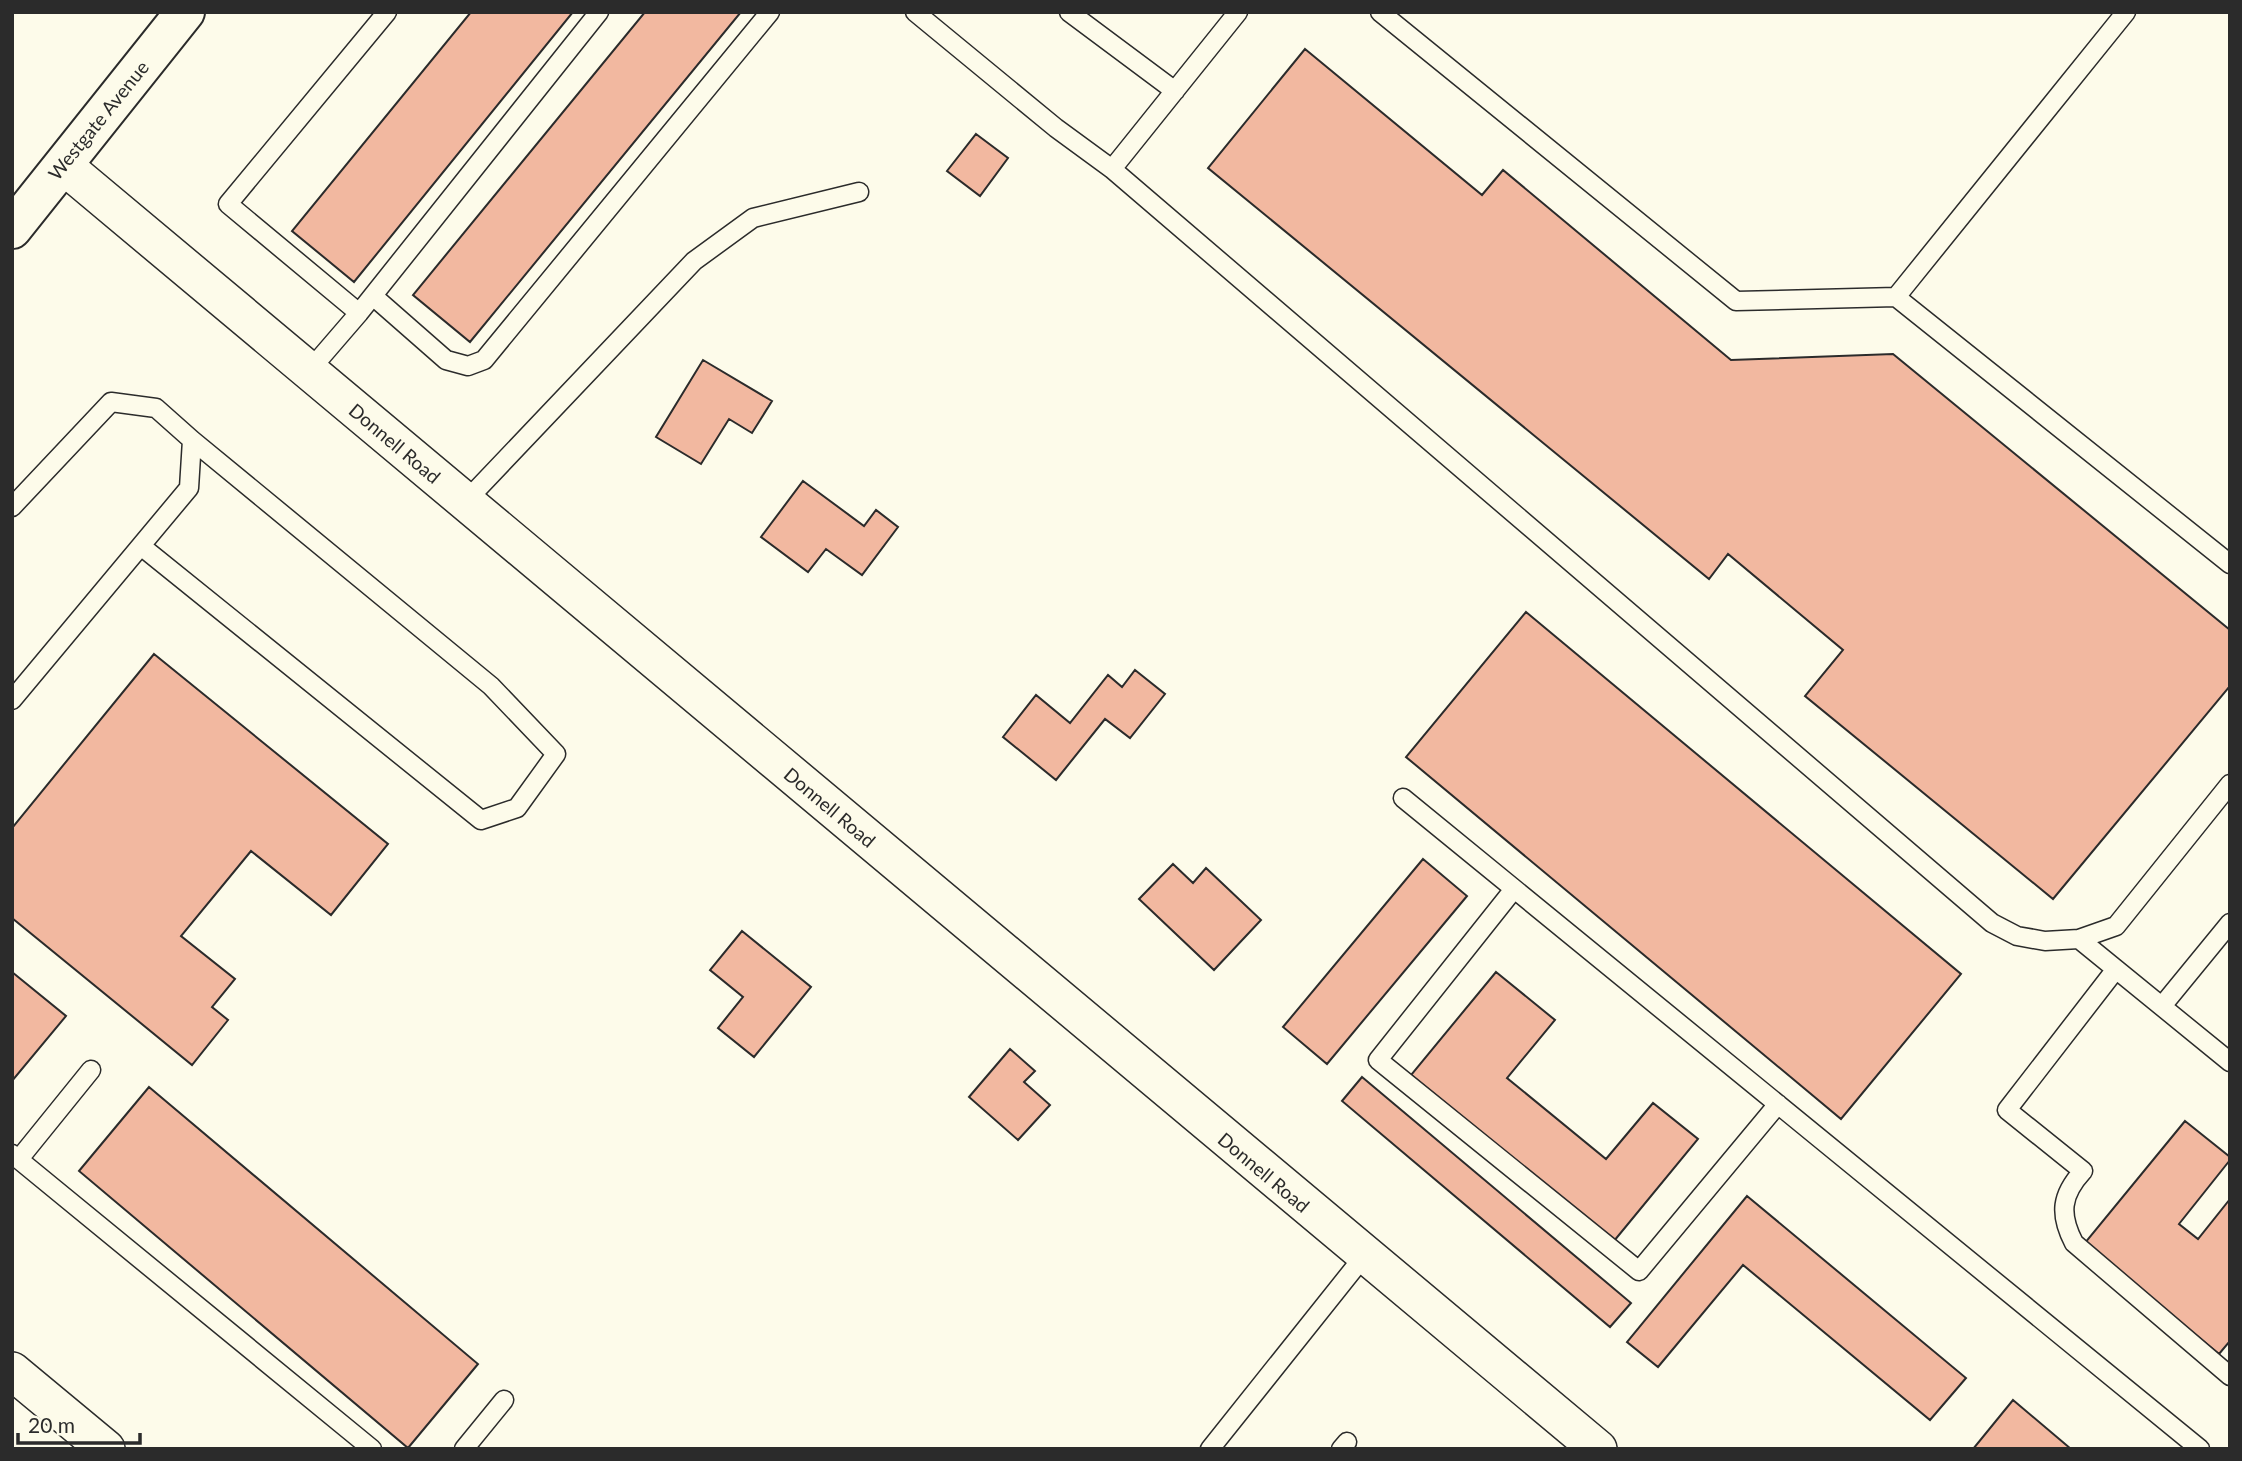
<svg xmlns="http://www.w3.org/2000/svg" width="2242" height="1461" viewBox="0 0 2242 1461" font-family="Lato,sans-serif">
<rect width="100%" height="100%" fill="#fdfbea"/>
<path fill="#f2b8a0" stroke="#2b2b2b" stroke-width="2" d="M471,12H573L354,282L292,231Z
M645,12H741L470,342L413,295Z
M1305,49L1482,195L1503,170L1731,360L1893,354L2230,630V686L2053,899L1805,696L1843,650L1728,554L1709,579L1208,168Z
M976,134L1008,158L980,196L947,171Z
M703,360L772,401L752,433L729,419L701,464L656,437Z
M803,481L864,526L876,510L898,527L862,575L826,549L808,572L761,537Z
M1526,612L1961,974L1841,1119L1406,757Z
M154,654L388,844L331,915L251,851L181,936L235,979L212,1007L228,1020L192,1065L12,918V828Z
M1135,670L1165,694L1130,738L1105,719L1056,780L1003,737L1036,695L1070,723L1108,675L1122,687Z
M1423,859L1467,896L1327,1064L1283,1027Z
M1173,864L1193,883L1206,868L1261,920L1214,970L1139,899Z
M742,931L811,987L754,1057L718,1028L743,997L710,970Z
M12,972L66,1016L12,1081Z
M1496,972L1555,1020L1507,1078L1606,1159L1653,1103L1698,1139L1614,1241L1411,1075Z
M1010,1049L1035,1071L1024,1082L1050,1105L1018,1140L969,1097Z
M1362,1077L1631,1303L1610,1327L1342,1101Z
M149,1087L478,1364L408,1448L79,1171Z
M2185,1121L2230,1157V1160L2179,1224L2198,1239L2230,1199V1341L2219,1354L2084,1244Z
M1747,1196L1966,1378L1930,1420L1743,1265L1658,1367L1627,1342Z
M2013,1400L2071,1449H1973Z"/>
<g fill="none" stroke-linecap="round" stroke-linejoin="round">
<g stroke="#2b2b2b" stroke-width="21">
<path id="lane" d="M387,12L228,204L359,313L599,12
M915,12L1056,128L1112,169L1992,923L2017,936L2045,941L2079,939L2116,926L2230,784
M1069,12L1175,91
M1380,12L1736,301L1896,297L2230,564
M1112,169L1238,12
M373,296L446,360L468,366L484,360L770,12
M1896,297L2126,12
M309,371L359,313
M465,502L694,261L753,218L859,192
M12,507L111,402L156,408L192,440L189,488L12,700
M141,546L481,820L517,808L556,754L491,686L192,440
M1403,798L2200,1449
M1514,889L1378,1060L1639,1271L1778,1104
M2079,939L2230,1062
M2116,969L2007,1110L2083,1171C2061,1195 2059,1214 2074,1243L2230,1376
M2162,1006L2230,923
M12,1154L372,1449
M19,1159L91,1070
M464,1449L504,1400
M1210,1449L1364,1256
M1341,1449L1347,1442"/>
</g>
<g stroke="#2b2b2b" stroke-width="40">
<path id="street" d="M63,165L1598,1449
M12,1371L106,1449"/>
</g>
<g stroke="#2b2b2b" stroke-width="42">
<path id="secondary" d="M12,229L185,12"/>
</g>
<use href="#lane" stroke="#fdfbea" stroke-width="18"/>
<use href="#street" stroke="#fdfbea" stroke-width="37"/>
<use href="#secondary" stroke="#fdfbea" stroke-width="38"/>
</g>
<g text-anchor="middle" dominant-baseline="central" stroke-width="5" stroke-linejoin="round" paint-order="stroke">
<g font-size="19" fill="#2b2b2b" stroke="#fdfbea">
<text transform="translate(98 120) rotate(-51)">Westgate Avenue</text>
<text transform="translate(395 443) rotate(40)">Donnell Road</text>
<text transform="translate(830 807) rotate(40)">Donnell Road</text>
<text transform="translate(1264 1172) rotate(40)">Donnell Road</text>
</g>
</g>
<rect width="2242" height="1461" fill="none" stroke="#2b2b2b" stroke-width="28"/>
<path d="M18 1433v10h122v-10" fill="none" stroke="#2b2b2b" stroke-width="3.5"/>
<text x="28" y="1433" font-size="21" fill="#2b2b2b" stroke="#fdfbea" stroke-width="5" paint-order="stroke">20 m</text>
</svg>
